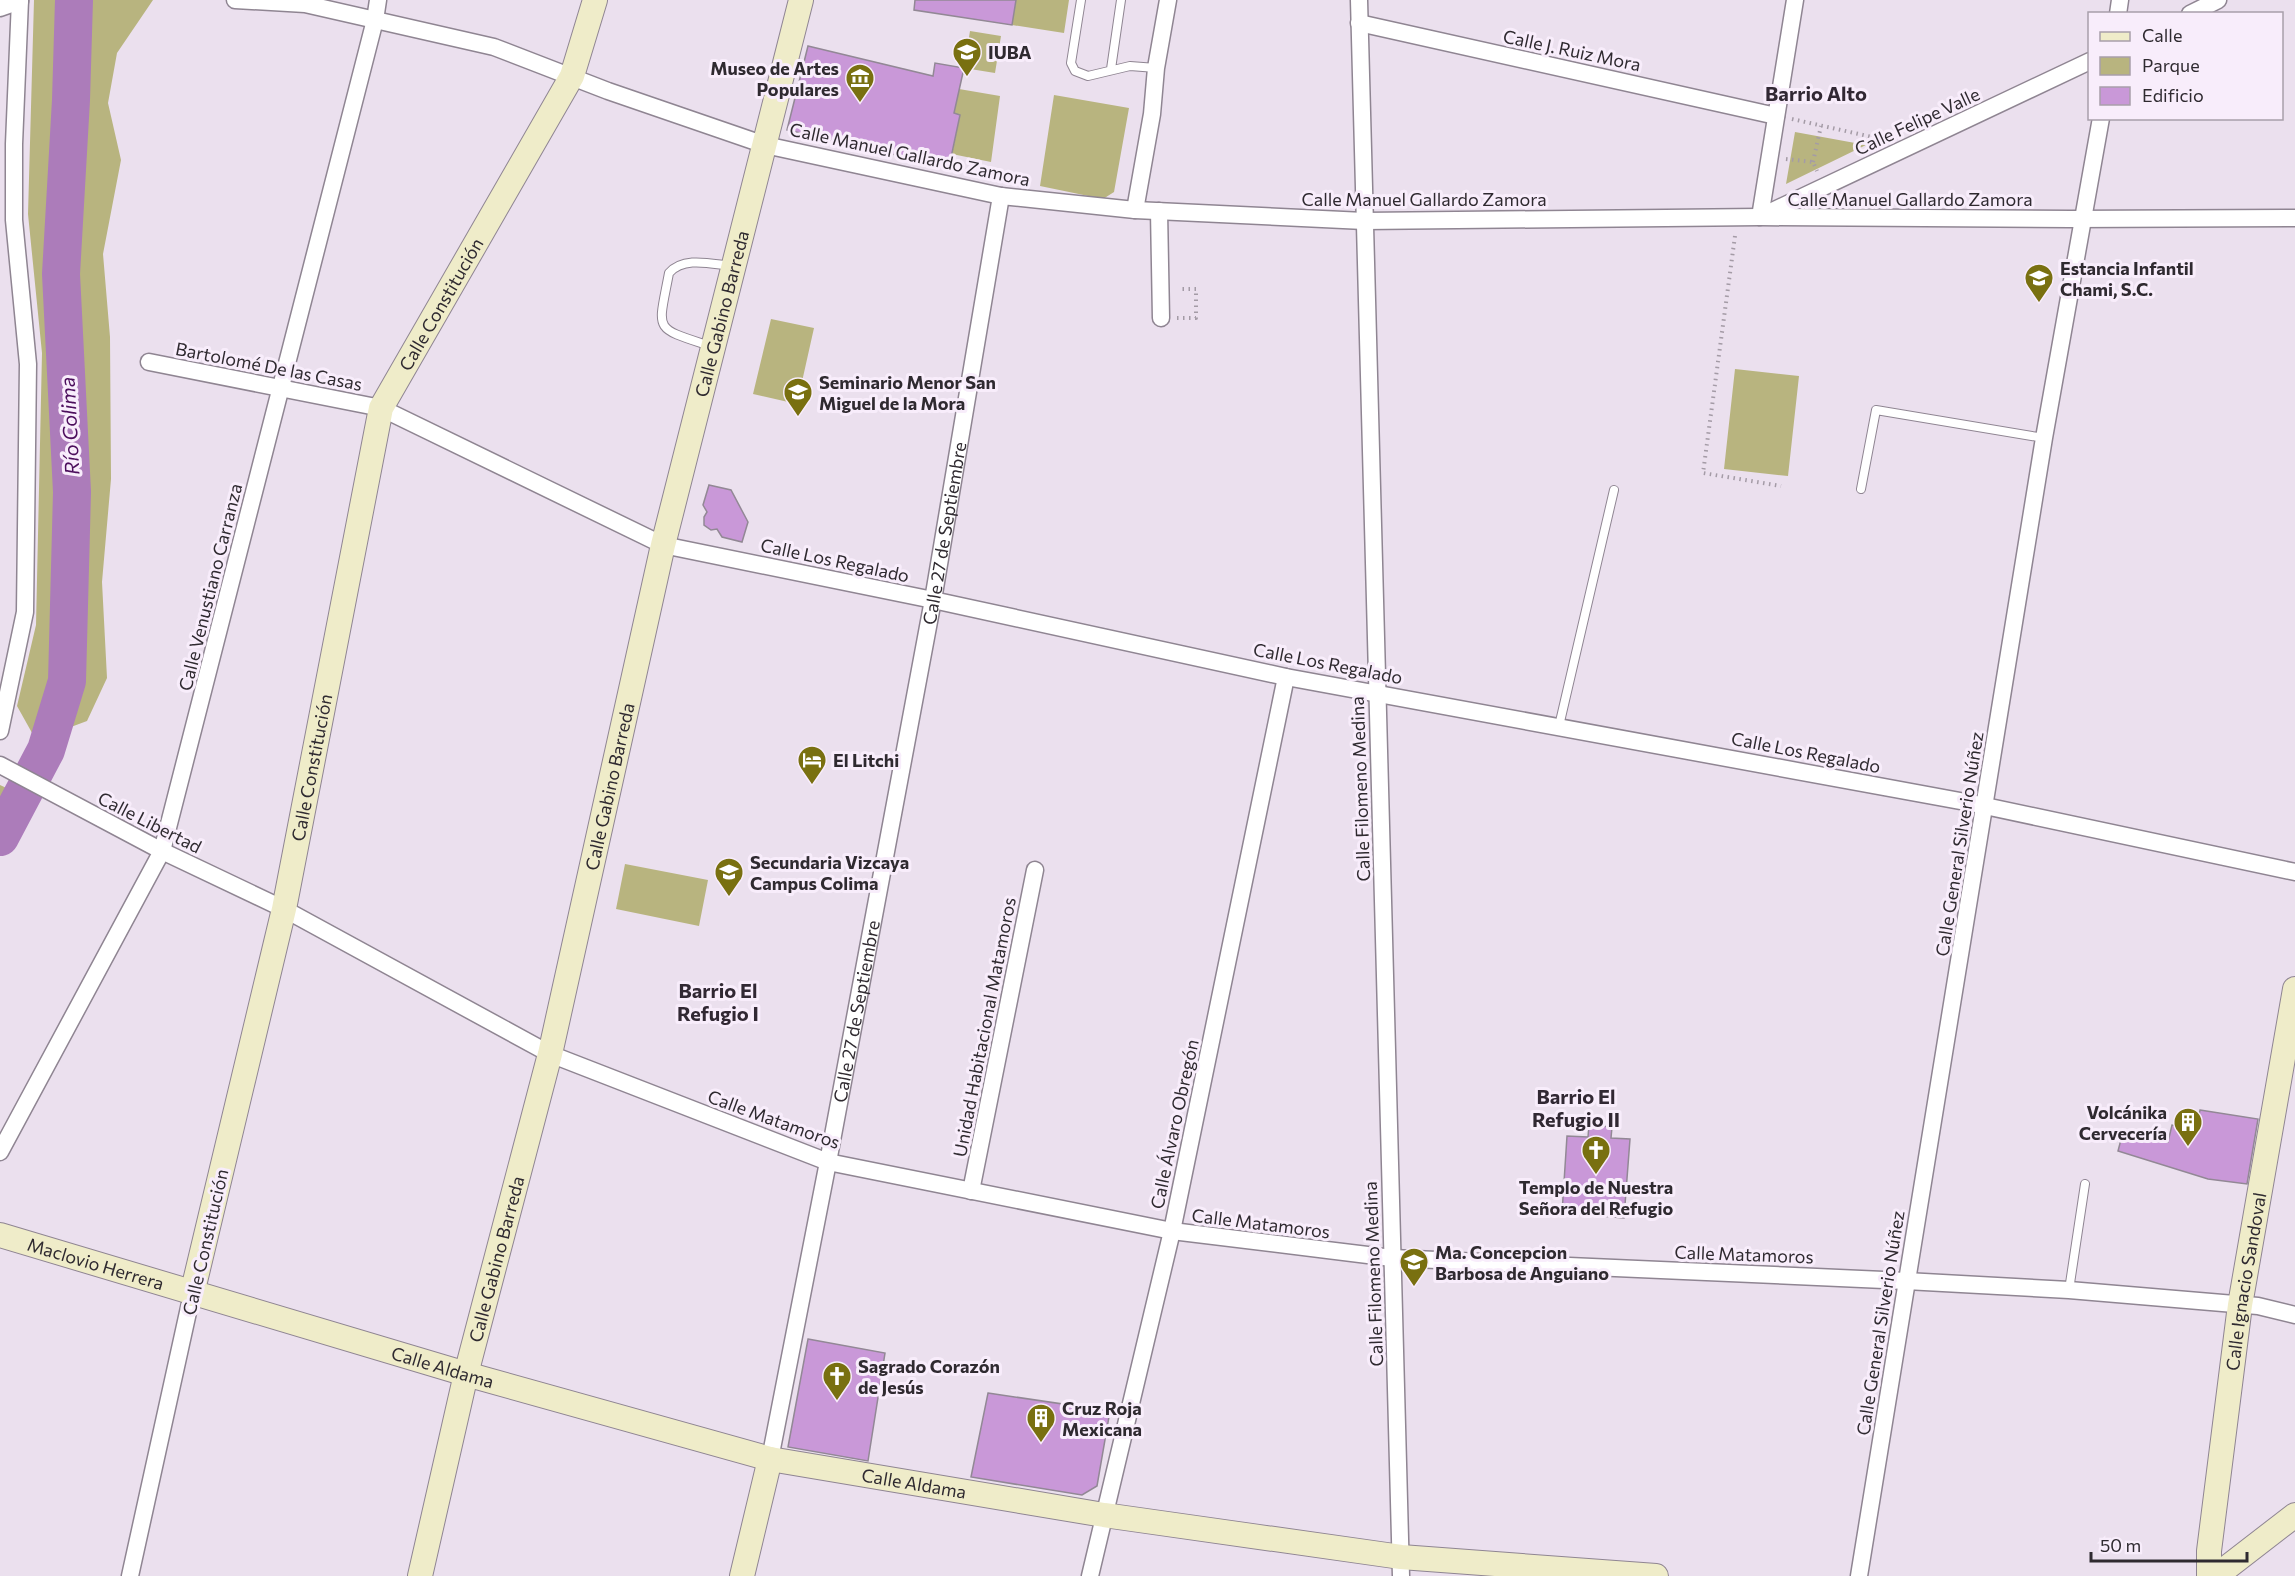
<svg xmlns="http://www.w3.org/2000/svg" width="2295" height="1576" viewBox="0 0 2295 1576" font-family="Commissioner,sans-serif">
<rect width="100%" height="100%" fill="#ebe0ee"/>
<path fill="#b8b47f" d="M34,0H153L117,53L108,103L121,160L103,254L110,337L111,479L102,582L107,678L87,721L36,740L17,706L36,625L42,353L28,214Z
M1016,0H1069L1064,33L1012,25Z
M970,31L1001,36L995,73L964,68Z
M959,89L1000,96L991,162L952,154L960,115L954,113Z
M1054,95L1129,108L1114,192L1103,199L1040,186Z
M1795,132L1866,145L1786,184Z
M771,319L814,328L797,404L753,394Z
M1735,369L1799,376L1788,476L1724,469Z
M0,785L15,792L0,823Z
M625,864L708,880L699,926L616,909Z"/>
<g fill="none" stroke-linecap="round" stroke-linejoin="round">
<path stroke="#ac7cba" stroke-width="38" d="M0,837L46,750L67,681L72,492L61,274L71,100L74,0"/>
</g>
<path fill="#c998d8" stroke="#928895" stroke-width="1.5" d="M915,0H1016L1012,25L914,10Z
M808,46L933,76L935,63L964,68L954,113L960,115L949,167L787,130Z
M709,485L731,490L748,522L742,542L722,537L717,529L711,530L704,525V517L707,512L703,505Z
M2200,1110L2258,1119L2247,1184L2208,1179L2118,1151L2123,1132L2168,1142L2172,1125L2196,1129Z
M1589,1125L1612,1127L1611,1138L1630,1139L1624,1218L1562,1213L1567,1136L1588,1137Z
M808,1339L885,1353L868,1461L788,1447Z
M988,1393L1110,1411L1097,1486L1082,1495L971,1477Z"/>
<g fill="none" stroke-linecap="round" stroke-linejoin="round">
<g stroke="#8f8592" stroke-width="10">
<path id="lane" d="M1081,0L1071,63L1075,71L1088,76L1130,66L1156,68
M1111,69L1121,0
M710,346C652,327 658,332 669,273C684,256 711,264 732,266
M1861,489L1876,410L2044,438
M1559,726L1614,490
M2069,1290L2085,1184"/>
</g>
<g stroke="#8f8592" stroke-width="19">
<g id="street">
<path d="M235,0L305,4L494,47L608,91L765,145L1001,196L1135,210L1364,221L1760,217L2071,219L2295,218"/>
<path d="M1359,0L1401,1576"/>
<path d="M0,8L20,1"/>
<path d="M2118,14L2120,0"/>
<path d="M2190,14L2218,0"/>
<path d="M1359,23L1776,116"/>
<path d="M1135,210L1152,114L1156,68L1168,0"/>
<path d="M1159,211L1161,318"/>
<path d="M1764,215L2090,61"/>
<path d="M1760,217L1795,0"/>
<path d="M149,362L381,408L663,545L933,600L1286,677L1971,803L2295,872"/>
<path d="M0,731L25,612L28,364L14,220V144L20,0"/>
<path d="M0,765L162,851L284,909L550,1054L828,1162L1172,1231L1392,1258L1906,1281L2069,1290L2258,1306L2295,1315"/>
<path d="M0,1152L162,851L375,20L378,0"/>
<path d="M971,1191L1035,870"/>
<path id="s1" d="M770,1459L828,1162L933,600L1001,196"/>
<path d="M130,1576L192,1294"/>
<path d="M1090,1576L1172,1231L1286,677"/>
<path d="M1859,1576L2044,438L2101,118"/>
</g>
</g>
<g stroke="#8f8592" stroke-width="26">
<g id="secondary">
<path id="s2" d="M0,1235L466,1374L770,1459L1104,1515L1401,1557L1656,1576"/>
<path id="s3" d="M192,1294L284,909L381,408L572,76L595,0"/>
<path id="s4" d="M420,1576L466,1374L550,1054L663,545L801,0"/>
<path d="M742,1576L770,1459"/>
<path id="s5" d="M2209,1576V1551L2240,1305L2295,989"/>
<path d="M2216,1576L2295,1515"/>
</g>
</g>
<path stroke="#a49ba6" stroke-width="4" stroke-dasharray="1.5 4.5" stroke-linecap="butt" d="M1792,119L1881,139
M1786,159L1813,162L1817,171
M1813,162L1821,126
M1735,236L1703,473L1781,486
M1177,318H1196V289H1179"/>
<use href="#lane" stroke="#fff" stroke-width="8"/>
<use href="#street" stroke="#fff" stroke-width="16"/>
<use href="#secondary" stroke="#efecc9" stroke-width="24"/>
</g>
<defs>
<g id="university-pin" transform="scale(1.5)"><path d="M0 17L-7.5 6A9.5 9.5 0 1 1 7.5 6Z" fill="#797010" stroke="#f8edfb"/><path d="M0-5L7-2L0 1L-7-2ZM-4 1L0 2.5L4 1V4Q0 6-4 4Z" fill="#fff"/></g>
<g id="museum-pin" transform="scale(1.5)"><path d="M0 17L-7.5 6A9.5 9.5 0 1 1 7.5 6Z" fill="#797010" stroke="#f8edfb"/><path d="M0-6L6-3V-2H-6V-3ZM-5-1h2V3h-2ZM-1-1h2V3h-2ZM3-1h2V3H3ZM-6 4H6V6H-6Z" fill="#fff"/></g>
<g id="school-pin" transform="scale(1.5)"><path d="M0 17L-7.5 6A9.5 9.5 0 1 1 7.5 6Z" fill="#797010" stroke="#f8edfb"/><path d="M0-5L7-2L0 1L-7-2ZM-4 1L0 2.5L4 1V4Q0 6-4 4Z" fill="#fff"/></g>
<g id="hotel-pin" transform="scale(1.5)"><path d="M0 17L-7.5 6A9.5 9.5 0 1 1 7.5 6Z" fill="#797010" stroke="#f8edfb"/><path d="M-6-4.5h1.5V1H6V5H4.5V3h-9V5H-6ZM-4 0a1.8 1.8 0 1 1 3.6 0ZM.5 0V-2.5h3Q6-2.5 6 0Z" fill="#fff"/></g>
<g id="building-pin" transform="scale(1.5)"><path d="M0 17L-7.5 6A9.5 9.5 0 1 1 7.5 6Z" fill="#797010" stroke="#f8edfb"/><path d="M-4-6H4V6H1V3H-1V6H-4ZM-2.5-4.3h1.7v1.8h-1.7ZM.8-4.3h1.7v1.8H.8ZM-2.5-1h1.7V.8h-1.7ZM.8-1h1.7V.8H.8Z" fill="#fff"/></g>
<g id="church-pin" transform="scale(1.5)"><path d="M0 17L-7.5 6A9.5 9.5 0 1 1 7.5 6Z" fill="#797010" stroke="#f8edfb"/><path d="M-1.2-6h2.4v3.5h3.3v2.4h-3.3V6h-2.4V-.1h-3.3v-2.4h3.3Z" fill="#fff"/></g>
</defs>
<g fill-rule="evenodd">
<use href="#university-pin" x="967" y="52"/>
<use href="#museum-pin" x="860" y="78"/>
<use href="#school-pin" x="2039" y="278"/>
<use href="#university-pin" x="798" y="392"/>
<use href="#hotel-pin" x="812" y="760"/>
<use href="#school-pin" x="729" y="872"/>
<use href="#building-pin" x="2188" y="1122"/>
<use href="#church-pin" x="1596" y="1150"/>
<use href="#school-pin" x="1414" y="1262"/>
<use href="#church-pin" x="837" y="1376"/>
<use href="#building-pin" x="1041" y="1418"/>
</g>
<g text-anchor="middle" dominant-baseline="central" stroke-width="6" stroke-linejoin="round" paint-order="stroke">
<g font-size="18" fill="#2f2a30" stroke="#f8edfb">
<text transform="translate(1572 50) rotate(12)">Calle J. Ruiz Mora</text>
<text transform="translate(1917 121) rotate(-25)">Calle Felipe Valle</text>
<text transform="translate(910 154) rotate(12)">Calle Manuel Gallardo Zamora</text>
<text x="1424" y="199">Calle Manuel Gallardo Zamora</text>
<text x="1910" y="199">Calle Manuel Gallardo Zamora</text>
<text stroke="none"><textPath href="#s3" startOffset="1026">Calle Constitución</textPath></text>
<text stroke="none"><textPath href="#s4" startOffset="1298">Calle Gabino Barreda</textPath></text>
<text transform="translate(269 366) rotate(11)">Bartolomé De las Casas</text>
<text stroke="none"><textPath href="#s1" startOffset="942">Calle 27 de Septiembre</textPath></text>
<text transform="translate(835 560) rotate(12)">Calle Los Regalado</text>
<text transform="translate(210 587) rotate(-76)">Calle Venustiano Carranza</text>
<text transform="translate(1328 663) rotate(11)">Calle Los Regalado</text>
<text transform="translate(1806 752) rotate(11)">Calle Los Regalado</text>
<text stroke="none"><textPath href="#s3" startOffset="540">Calle Constitución</textPath></text>
<text stroke="none"><textPath href="#s4" startOffset="812">Calle Gabino Barreda</textPath></text>
<text transform="translate(1360 789) rotate(-92)">Calle Filomeno Medina</text>
<text transform="translate(150 822) rotate(27)">Calle Libertad</text>
<text transform="translate(1959 844) rotate(-81)">Calle General Silverio Núñez</text>
<text stroke="none"><textPath href="#s1" startOffset="456">Calle 27 de Septiembre</textPath></text>
<text transform="translate(984 1027) rotate(-79)">Unidad Habitacional Matamoros</text>
<text transform="translate(774 1119) rotate(20)">Calle Matamoros</text>
<text transform="translate(1174 1124) rotate(-78)">Calle Álvaro Obregón</text>
<text transform="translate(1261 1223) rotate(7)">Calle Matamoros</text>
<text transform="translate(205 1242) rotate(-77)">Calle Constitución</text>
<text transform="translate(1744 1254) rotate(2)">Calle Matamoros</text>
<text stroke="none"><textPath href="#s4" startOffset="326">Calle Gabino Barreda</textPath></text>
<text stroke="none"><textPath href="#s2" startOffset="100">Maclovio Herrera</textPath></text>
<text transform="translate(1373 1274) rotate(-92)">Calle Filomeno Medina</text>
<text stroke="none"><textPath href="#s5" startOffset="297">Calle Ignacio Sandoval</textPath></text>
<text transform="translate(1880 1323) rotate(-81)">Calle General Silverio Núñez</text>
<text stroke="none"><textPath href="#s2" startOffset="462">Calle Aldama</textPath></text>
<text stroke="none"><textPath href="#s2" startOffset="948">Calle Aldama</textPath></text>
</g>
<g font-size="18" font-weight="bold" fill="#2f2a30" stroke="#f8edfb" text-anchor="start">
<text x="988" y="52">IUBA</text>
<text x="839" y="68" text-anchor="end">Museo de Artes<tspan x="839" dy="21">Populares</tspan></text>
<text x="2060" y="268">Estancia Infantil<tspan x="2060" dy="21">Chami, S.C.</tspan></text>
<text x="819" y="382">Seminario Menor San<tspan x="819" dy="21">Miguel de la Mora</tspan></text>
<text x="833" y="760">El Litchi</text>
<text x="750" y="862">Secundaria Vizcaya<tspan x="750" dy="21">Campus Colima</tspan></text>
<text x="2167" y="1112" text-anchor="end">Volcánika<tspan x="2167" dy="21">Cervecería</tspan></text>
<text x="1596" y="1187" text-anchor="middle">Templo de Nuestra<tspan x="1596" dy="21">Señora del Refugio</tspan></text>
<text x="1435" y="1252">Ma. Concepcion<tspan x="1435" dy="21">Barbosa de Anguiano</tspan></text>
<text x="858" y="1366">Sagrado Corazón<tspan x="858" dy="21">de Jesús</tspan></text>
<text x="1062" y="1408">Cruz Roja<tspan x="1062" dy="21">Mexicana</tspan></text>
</g>
<g font-size="20" font-weight="bold" fill="#312833" stroke="#f8edfb">
<text x="1816" y="93">Barrio Alto</text>
<text x="718" y="990">Barrio El<tspan x="718" dy="23">Refugio I</tspan></text>
<text x="1576" y="1096">Barrio El<tspan x="1576" dy="23">Refugio II</tspan></text>
</g>
<g font-size="20" font-style="italic" fill="#4c0e5c" stroke="#f8edfb">
<text transform="translate(69 426) rotate(-93)">Río Colima</text>
</g>
</g>
<rect x="2088" y="12" width="195" height="108" fill="#f8edfb" stroke="#a89faa" stroke-width="1.5"/>
<rect x="2100" y="32" width="30" height="9" fill="#efecc9" stroke="#a89faa" stroke-width="1.5"/>
<text x="2142" y="42" font-size="18" fill="#2f2a30">Calle</text>
<rect x="2100" y="57" width="30" height="18" fill="#b8b47f" stroke="#a89faa" stroke-width="1.5"/>
<text x="2142" y="72" font-size="18" fill="#2f2a30">Parque</text>
<rect x="2100" y="87" width="30" height="18" fill="#c998d8" stroke="#a89faa" stroke-width="1.5"/>
<text x="2142" y="102" font-size="18" fill="#2f2a30">Edificio</text>
<path d="M2091 1552v9h156v-9" fill="none" stroke="#2f2a30" stroke-width="3"/>
<text x="2100" y="1552" font-size="18" fill="#2f2a30" stroke="#f8edfb" stroke-width="4.5" paint-order="stroke">50 m</text>
</svg>
